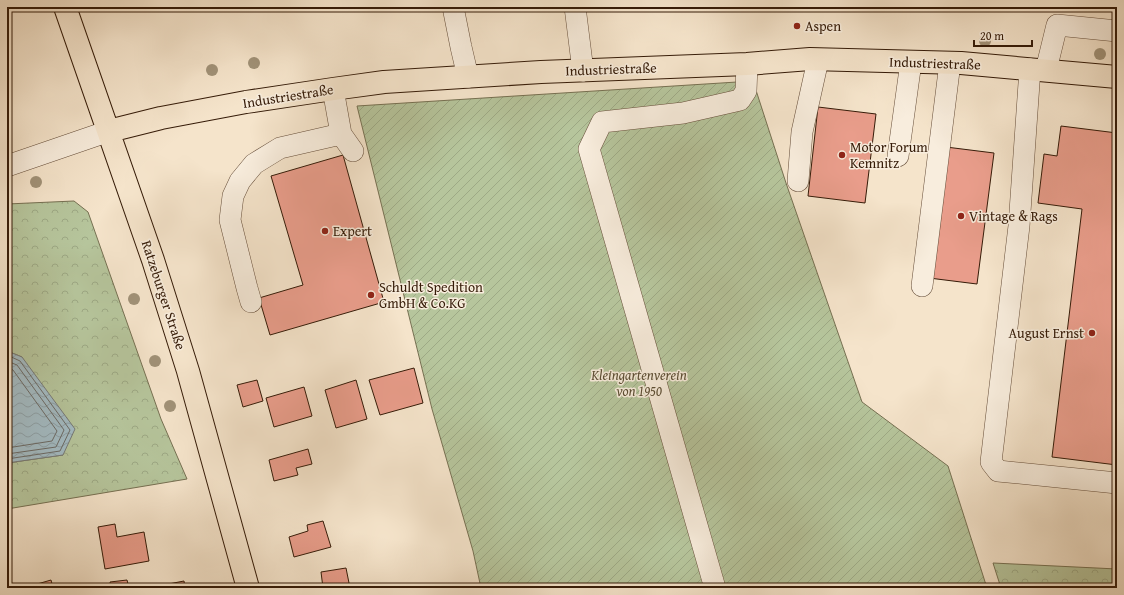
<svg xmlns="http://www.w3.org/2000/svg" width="1124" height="595" viewBox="0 0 1124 595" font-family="'Gentium Book Plus',serif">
<defs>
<pattern id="forest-crowns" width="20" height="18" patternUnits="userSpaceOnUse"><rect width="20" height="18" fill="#b6c59c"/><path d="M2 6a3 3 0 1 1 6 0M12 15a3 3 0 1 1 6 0" fill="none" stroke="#9da985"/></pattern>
<pattern id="garden-furrows" width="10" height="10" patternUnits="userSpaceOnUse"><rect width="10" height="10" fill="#b6c59c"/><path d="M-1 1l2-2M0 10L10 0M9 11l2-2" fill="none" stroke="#9da985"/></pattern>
<pattern id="water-waves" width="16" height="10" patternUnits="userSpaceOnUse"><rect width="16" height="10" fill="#a3bbc3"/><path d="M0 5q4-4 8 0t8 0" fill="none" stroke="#8da0a6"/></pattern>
</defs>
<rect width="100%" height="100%" fill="#f5e4cb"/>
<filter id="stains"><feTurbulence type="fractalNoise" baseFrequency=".005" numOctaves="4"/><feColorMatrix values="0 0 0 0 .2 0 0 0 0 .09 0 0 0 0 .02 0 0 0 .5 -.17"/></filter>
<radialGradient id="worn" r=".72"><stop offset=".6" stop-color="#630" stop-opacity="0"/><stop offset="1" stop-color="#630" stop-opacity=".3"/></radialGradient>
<path fill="url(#forest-crowns)" stroke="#767052" d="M74,201L88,212L161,419L187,479L7,509V463L63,455L22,357L7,351V204Z
M993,563L1117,569V588H1001Z"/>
<path fill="url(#garden-furrows)" stroke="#767052" d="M753,81L786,183L862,402L948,466L987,588H481L473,551L432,409L357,106Z"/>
<path fill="url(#water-waves)" stroke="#777b78" d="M7,351L22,357L75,429L63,455L7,463Z"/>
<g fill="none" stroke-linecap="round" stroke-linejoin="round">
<path stroke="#6c6b66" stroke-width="1" d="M7,355L20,361L70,430L60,451L7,459
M7,361L17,365L64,430L56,447L7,454
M7,367L13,370L57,431L52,441L7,448"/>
</g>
<path fill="#e99d8b" stroke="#351b08" d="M818,107L876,114L865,203L808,196Z
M1061,126L1117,133V465L1052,457L1082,209L1038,203L1044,154L1057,156Z
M946,147L994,153L977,284L929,278Z
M343,155L384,302L270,335L259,298L303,285L271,176Z
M414,368L423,403L380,415L369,380Z
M257,380L263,401L243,407L237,385Z
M356,380L367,419L336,428L325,390Z
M304,387L312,416L274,427L266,398Z
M308,449L312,464L296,468L298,475L274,481L269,460Z
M323,521L331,547L294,557L289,537L308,531L307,525Z
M115,524L117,537L144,532L149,561L105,569L98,527Z
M346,568L350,588H323L321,572Z
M51,580L53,588H28L27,587Z
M127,580L129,588H111L110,582Z
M184,581L185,588H153V587Z"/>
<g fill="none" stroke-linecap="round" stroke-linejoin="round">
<g stroke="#654d39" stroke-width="22">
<path id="minor" d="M453,7L461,47L468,77
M575,7L583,71
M1030,69L1019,226L991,462L998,471L1117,483
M1046,70L1057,25L1117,31
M341,134L353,151
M898,156L911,62
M7,166L109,131
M798,181L802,132L818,60
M922,286L950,63
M251,302L247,288L230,220L233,196L240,181L254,164L280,148L341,134L333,89
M715,588L589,149L602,122L683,113L740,100L746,91L747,64"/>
</g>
<g stroke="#351b08" stroke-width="24">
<path id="major" d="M65,7L153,260L188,371L248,588
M109,131L161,118L246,102L333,89L384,82L541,72L747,64L810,59L961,63L1117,77"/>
</g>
<use href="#minor" stroke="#f8eddd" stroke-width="21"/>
<use href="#major" stroke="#f5e4cb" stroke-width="22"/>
</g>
<g fill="#a19278">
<circle cx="985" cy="41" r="6"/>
<circle cx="1100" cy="54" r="6"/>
<circle cx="254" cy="63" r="6"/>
<circle cx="212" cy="70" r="6"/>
<circle cx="36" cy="182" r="6"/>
<circle cx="134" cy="299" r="6"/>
<circle cx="155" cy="361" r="6"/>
<circle cx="170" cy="406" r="6"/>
</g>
<g fill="#8f2418" stroke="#f8eddd" stroke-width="1.5">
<circle cx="797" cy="26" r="4"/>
<circle cx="842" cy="155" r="4"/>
<circle cx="961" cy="216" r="4"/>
<circle cx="325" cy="231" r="4"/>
<circle cx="371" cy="295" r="4"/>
<circle cx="1092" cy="333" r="4"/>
</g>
<g text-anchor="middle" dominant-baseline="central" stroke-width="3" stroke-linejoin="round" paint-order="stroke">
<g font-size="14" fill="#351b08" stroke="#f8eddd" text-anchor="start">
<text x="805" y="26">Aspen</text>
<text x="850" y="147">Motor Forum<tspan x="850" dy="16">Kemnitz</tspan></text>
<text x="969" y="216">Vintage &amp; Rags</text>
<text x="333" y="231">Expert</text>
<text x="379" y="287">Schuldt Spedition<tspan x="379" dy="16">GmbH &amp; Co.KG</tspan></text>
<text x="1084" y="333" text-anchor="end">August Ernst</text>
</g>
<g font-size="14" fill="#351b08" stroke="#f8eddd">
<text transform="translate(935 63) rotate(2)">Industriestraße</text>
<text transform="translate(611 69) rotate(-2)">Industriestraße</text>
<text transform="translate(288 96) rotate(-9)">Industriestraße</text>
<text transform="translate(164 295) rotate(72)">Ratzeburger Straße</text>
</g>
<g font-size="14" font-style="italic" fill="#5c4e34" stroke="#f8eddd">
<text x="639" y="375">Kleingartenverein<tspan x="639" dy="16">von 1950</tspan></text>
</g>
</g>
<rect width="1124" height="595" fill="none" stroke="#f5e4cb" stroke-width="24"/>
<rect x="8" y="8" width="1108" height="579" fill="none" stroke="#351b08" stroke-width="2"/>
<rect x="12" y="12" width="1100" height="571" fill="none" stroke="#351b08"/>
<path d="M974 40v6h58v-6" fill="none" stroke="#351b08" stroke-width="2"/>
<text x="980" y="40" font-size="12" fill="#351b08" stroke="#f8eddd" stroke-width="3" paint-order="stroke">20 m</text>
<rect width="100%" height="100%" filter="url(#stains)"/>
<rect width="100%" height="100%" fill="url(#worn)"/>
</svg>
